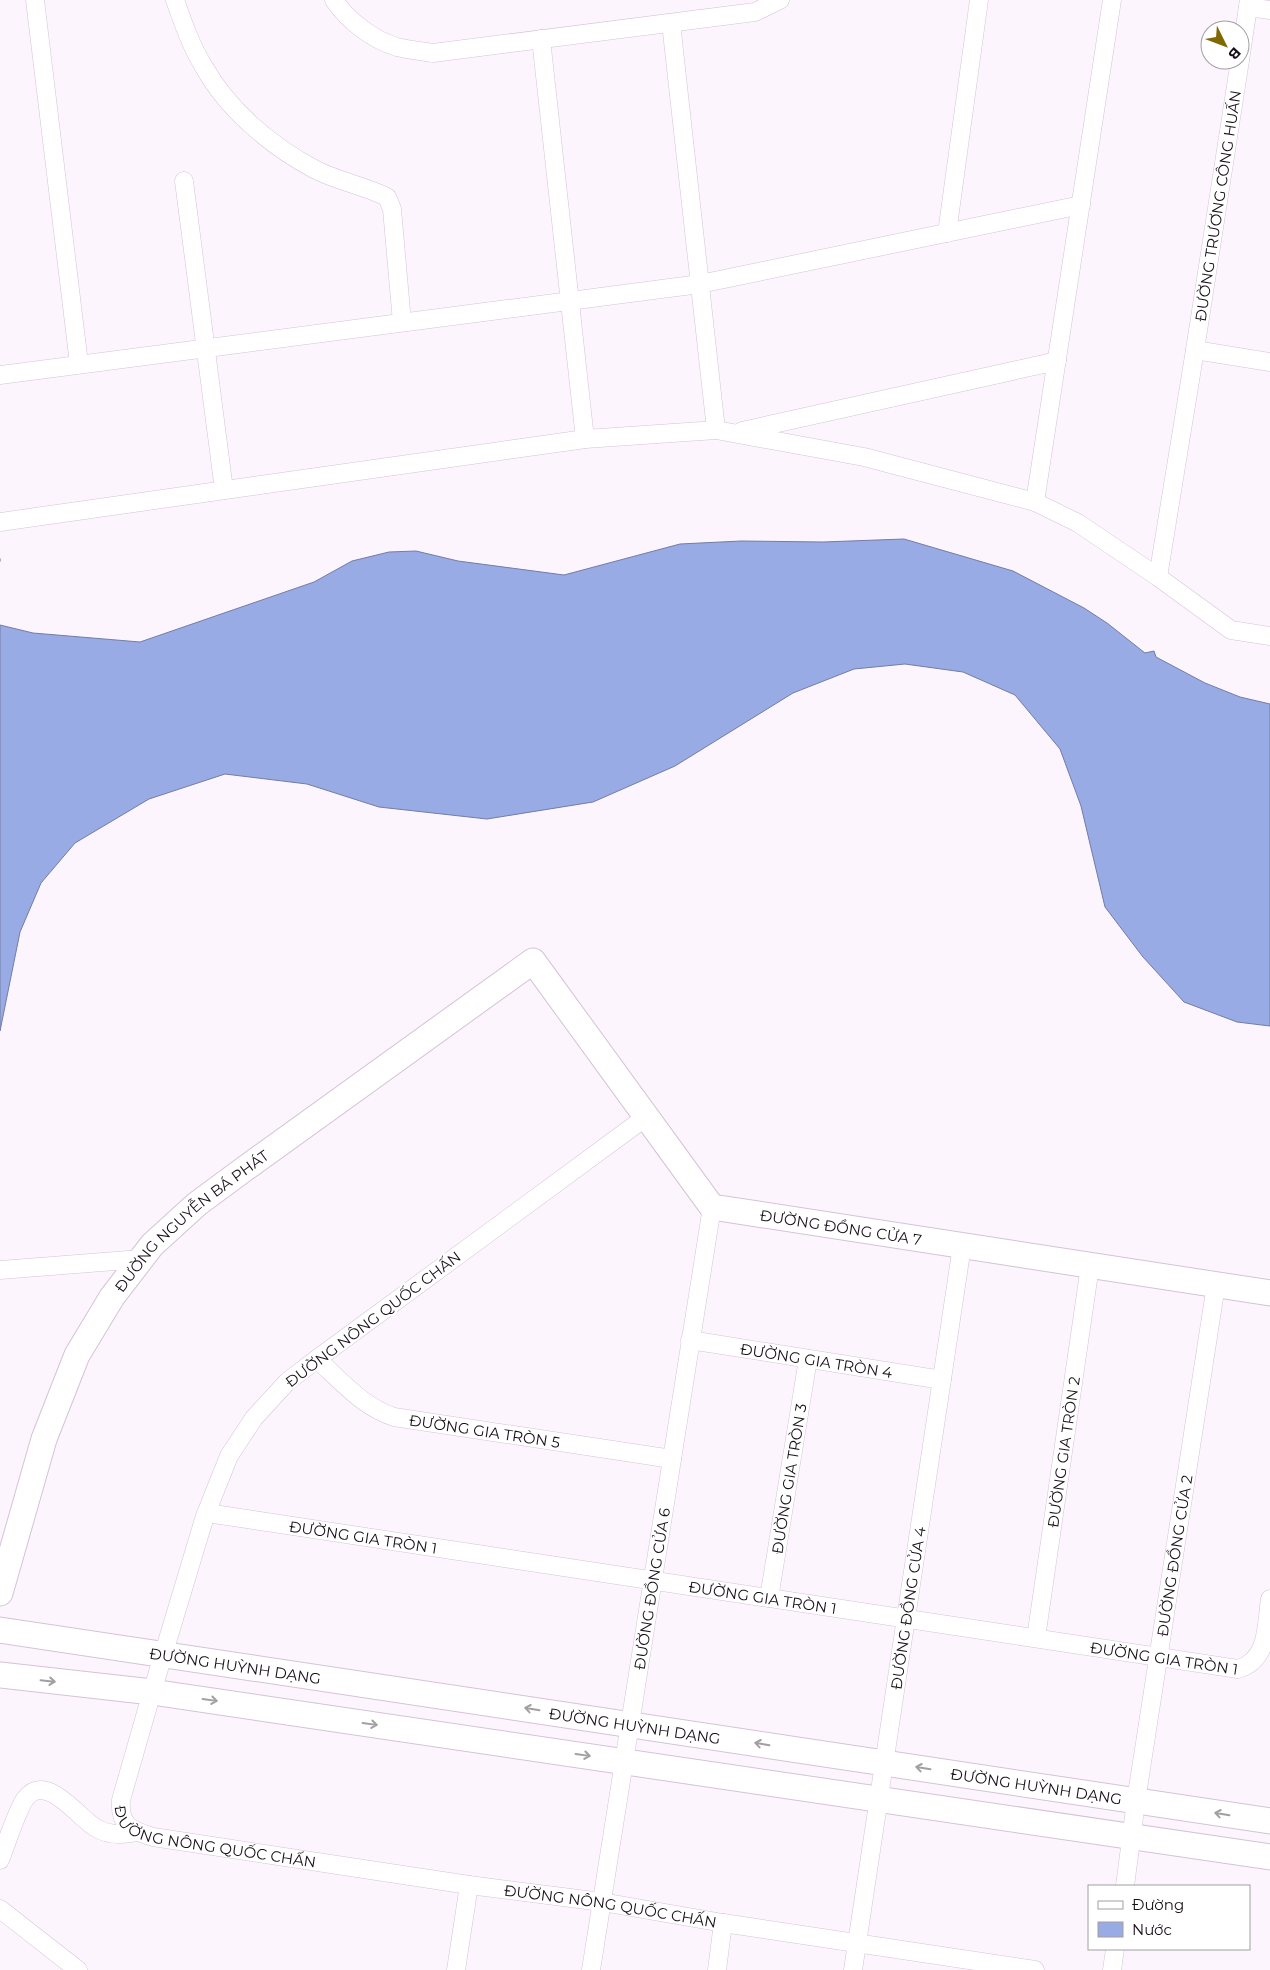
<svg xmlns="http://www.w3.org/2000/svg" width="1270" height="1970" viewBox="0 0 1270 1970" font-family="Montserrat,sans-serif">
<rect width="100%" height="100%" fill="#fdf5fe"/>
<path fill="#99abe4" stroke="#727ca6" d="M904,539L1013,571L1084,608L1107,623L1145,653L1154,651L1156,657L1205,683L1240,697L1270,704V1026L1237,1022L1184,1002L1143,957L1105,907L1081,806L1060,749L1015,695L963,672L905,664L854,669L793,693L675,766L593,802L487,819L379,807L307,784L225,774L149,799L75,843L41,883L20,932L0,1031V625L33,633L140,642L314,582L352,561L389,552L416,551L458,561L564,575L680,544L741,541L823,542Z"/>
<g fill="none" stroke-linecap="round" stroke-linejoin="round">
<g stroke="#d5c2d7" stroke-width="19">
<g id="street">
<path d="M35,0L79,364"/>
<path d="M175,0C183,23 191,46 204,67C228,110 272,147 316,170C338,181 364,186 387,197L392,209L402,322"/>
<path d="M334,0C348,21 373,40 397,47C409,50 421,51 433,53L755,12L780,0"/>
<path d="M1248,7L1270,10"/>
<path d="M671,23L716,430"/>
<path d="M541,39L585,439"/>
<path d="M1240,60L1249,0"/>
<path d="M184,181L224,490"/>
<path d="M947,233L979,0"/>
<path d="M1195,350L1270,362"/>
<path d="M0,375L700,284L1081,205"/>
<path d="M742,431L1057,361"/>
<path d="M1035,502L1112,0"/>
<path d="M0,522L585,439L716,430L864,457L1035,502L1078,523L1158,577L1231,630L1270,636"/>
<path id="s1" d="M1158,577L1195,350L1240,60"/>
<path id="s2" d="M646,1117L317,1359L287,1382L254,1418L229,1456L205,1516L152,1692L121,1800C119,1826 131,1830 153,1837L469,1885L602,1902L723,1923L1035,1970"/>
<path d="M0,1270L141,1259"/>
<path id="s3" d="M690,1340L942,1380"/>
<path id="s4" d="M317,1359C341,1381 363,1407 394,1417L672,1459"/>
<path id="s5" d="M207,1513L1238,1669C1269,1660 1266,1626 1270,1599"/>
<path id="s6" d="M769,1598L808,1359"/>
<path id="s7" d="M1036,1638L1090,1266"/>
<path d="M0,1860C6,1845 17,1810 25,1799C47,1771 78,1818 96,1828C109,1836 123,1835 137,1832"/>
<path id="s8" d="M1125,1886L1136,1801L1216,1285"/>
<path d="M0,1909L78,1970"/>
<path d="M456,1970L469,1885"/>
<path id="s9" d="M591,1970L712,1207"/>
<path d="M717,1970L723,1923"/>
<path id="s10" d="M853,1970L962,1246"/>
<path d="M1112,1970L1115,1949"/>
</g>
</g>
<g stroke="#d5c2d7" stroke-width="27">
<g id="secondary">
<path id="s11" d="M0,1593L44,1439L77,1355L112,1297L152,1245L197,1204L243,1170L533,961L712,1207L1270,1293"/>
<path id="s12" d="M0,1630L1270,1821"/>
<path d="M0,1675L152,1692L1270,1857"/>
</g>
</g>
<path stroke="#b7b0b8" stroke-width="3" stroke-dasharray="1 4" stroke-linecap="butt" d="M0,560H2"/>
<use href="#street" stroke="#fff" stroke-width="18"/>
<use href="#secondary" stroke="#fff" stroke-width="25"/>
</g>
<defs><path id="oneway-shaft" d="M-6 0H5M1.5-3L5.5 0L1.5 3" fill="none" stroke-width="1.6" stroke-linecap="round" stroke-linejoin="round" transform="scale(1.25)"/></defs>
<g stroke="#a29fa2">
<use href="#oneway-shaft" transform="translate(48 1681) rotate(6)"/>
<use href="#oneway-shaft" transform="translate(210 1700) rotate(8)"/>
<use href="#oneway-shaft" transform="translate(532 1709) rotate(-171)"/>
<use href="#oneway-shaft" transform="translate(370 1724) rotate(8)"/>
<use href="#oneway-shaft" transform="translate(762 1744) rotate(-171)"/>
<use href="#oneway-shaft" transform="translate(583 1755) rotate(8)"/>
<use href="#oneway-shaft" transform="translate(923 1768) rotate(-171)"/>
<use href="#oneway-shaft" transform="translate(1222 1814) rotate(-171)"/>
</g>
<g text-anchor="middle" dominant-baseline="central" stroke-width="4.5" stroke-linejoin="round" paint-order="stroke">
<g font-size="15" fill="#161017" stroke="#fff">
<text stroke="none"><textPath href="#s1" startOffset="376">ĐƯỜNG TRƯƠNG CÔNG HUẤN</textPath></text>
<text stroke="none"><textPath href="#s11" startOffset="429">ĐƯỜNG NGUYỄN BÁ PHÁT</textPath></text>
<text stroke="none"><textPath href="#s11" startOffset="1294">ĐƯỜNG ĐỒNG CỬA 7</textPath></text>
<text transform="translate(373 1319) rotate(-37)">ĐƯỜNG NÔNG QUỐC CHẤN</text>
<text stroke="none"><textPath href="#s3" startOffset="128">ĐƯỜNG GIA TRÒN 4</textPath></text>
<text stroke="none"><textPath href="#s4" startOffset="189">ĐƯỜNG GIA TRÒN 5</textPath></text>
<text stroke="none"><textPath href="#s7" startOffset="188">ĐƯỜNG GIA TRÒN 2</textPath></text>
<text stroke="none"><textPath href="#s6" startOffset="121">ĐƯỜNG GIA TRÒN 3</textPath></text>
<text stroke="none"><textPath href="#s5" startOffset="158">ĐƯỜNG GIA TRÒN 1</textPath></text>
<text stroke="none"><textPath href="#s8" startOffset="334">ĐƯỜNG ĐỒNG CỬA 2</textPath></text>
<text stroke="none"><textPath href="#s9" startOffset="386">ĐƯỜNG ĐỒNG CỬA 6</textPath></text>
<text stroke="none"><textPath href="#s5" startOffset="562">ĐƯỜNG GIA TRÒN 1</textPath></text>
<text stroke="none"><textPath href="#s10" startOffset="366">ĐƯỜNG ĐỒNG CỬA 4</textPath></text>
<text stroke="none"><textPath href="#s5" startOffset="968">ĐƯỜNG GIA TRÒN 1</textPath></text>
<text stroke="none"><textPath href="#s12" startOffset="238">ĐƯỜNG HUỲNH DẠNG</textPath></text>
<text stroke="none"><textPath href="#s12" startOffset="642">ĐƯỜNG HUỲNH DẠNG</textPath></text>
<text stroke="none"><textPath href="#s12" startOffset="1048">ĐƯỜNG HUỲNH DẠNG</textPath></text>
<text stroke="none"><textPath href="#s2" startOffset="1014">ĐƯỜNG NÔNG QUỐC CHẤN</textPath></text>
<text stroke="none"><textPath href="#s2" startOffset="1419">ĐƯỜNG NÔNG QUỐC CHẤN</textPath></text>
</g>
</g>
<rect x="1088" y="1885" width="162" height="65" fill="#ffffff" stroke="#a29fa2"/>
<rect x="1098" y="1901" width="25" height="8" fill="#ffffff" stroke="#a29fa2"/>
<text x="1132" y="1910" font-size="15" fill="#161017">Đường</text>
<rect x="1098" y="1922" width="25" height="15" fill="#99abe4" stroke="#a29fa2"/>
<text x="1132" y="1935" font-size="15" fill="#161017">Nước</text>
<g transform="translate(1225 45) rotate(132)"><circle r="24" fill="#ffffff" stroke="#a29fa2"/>
<path d="M0-4L9 19L0 12L-9 19Z" fill="#806800"/>
<text y="-8" font-size="14" font-weight="bold" text-anchor="middle" fill="#161017">B</text>
</g>
</svg>
